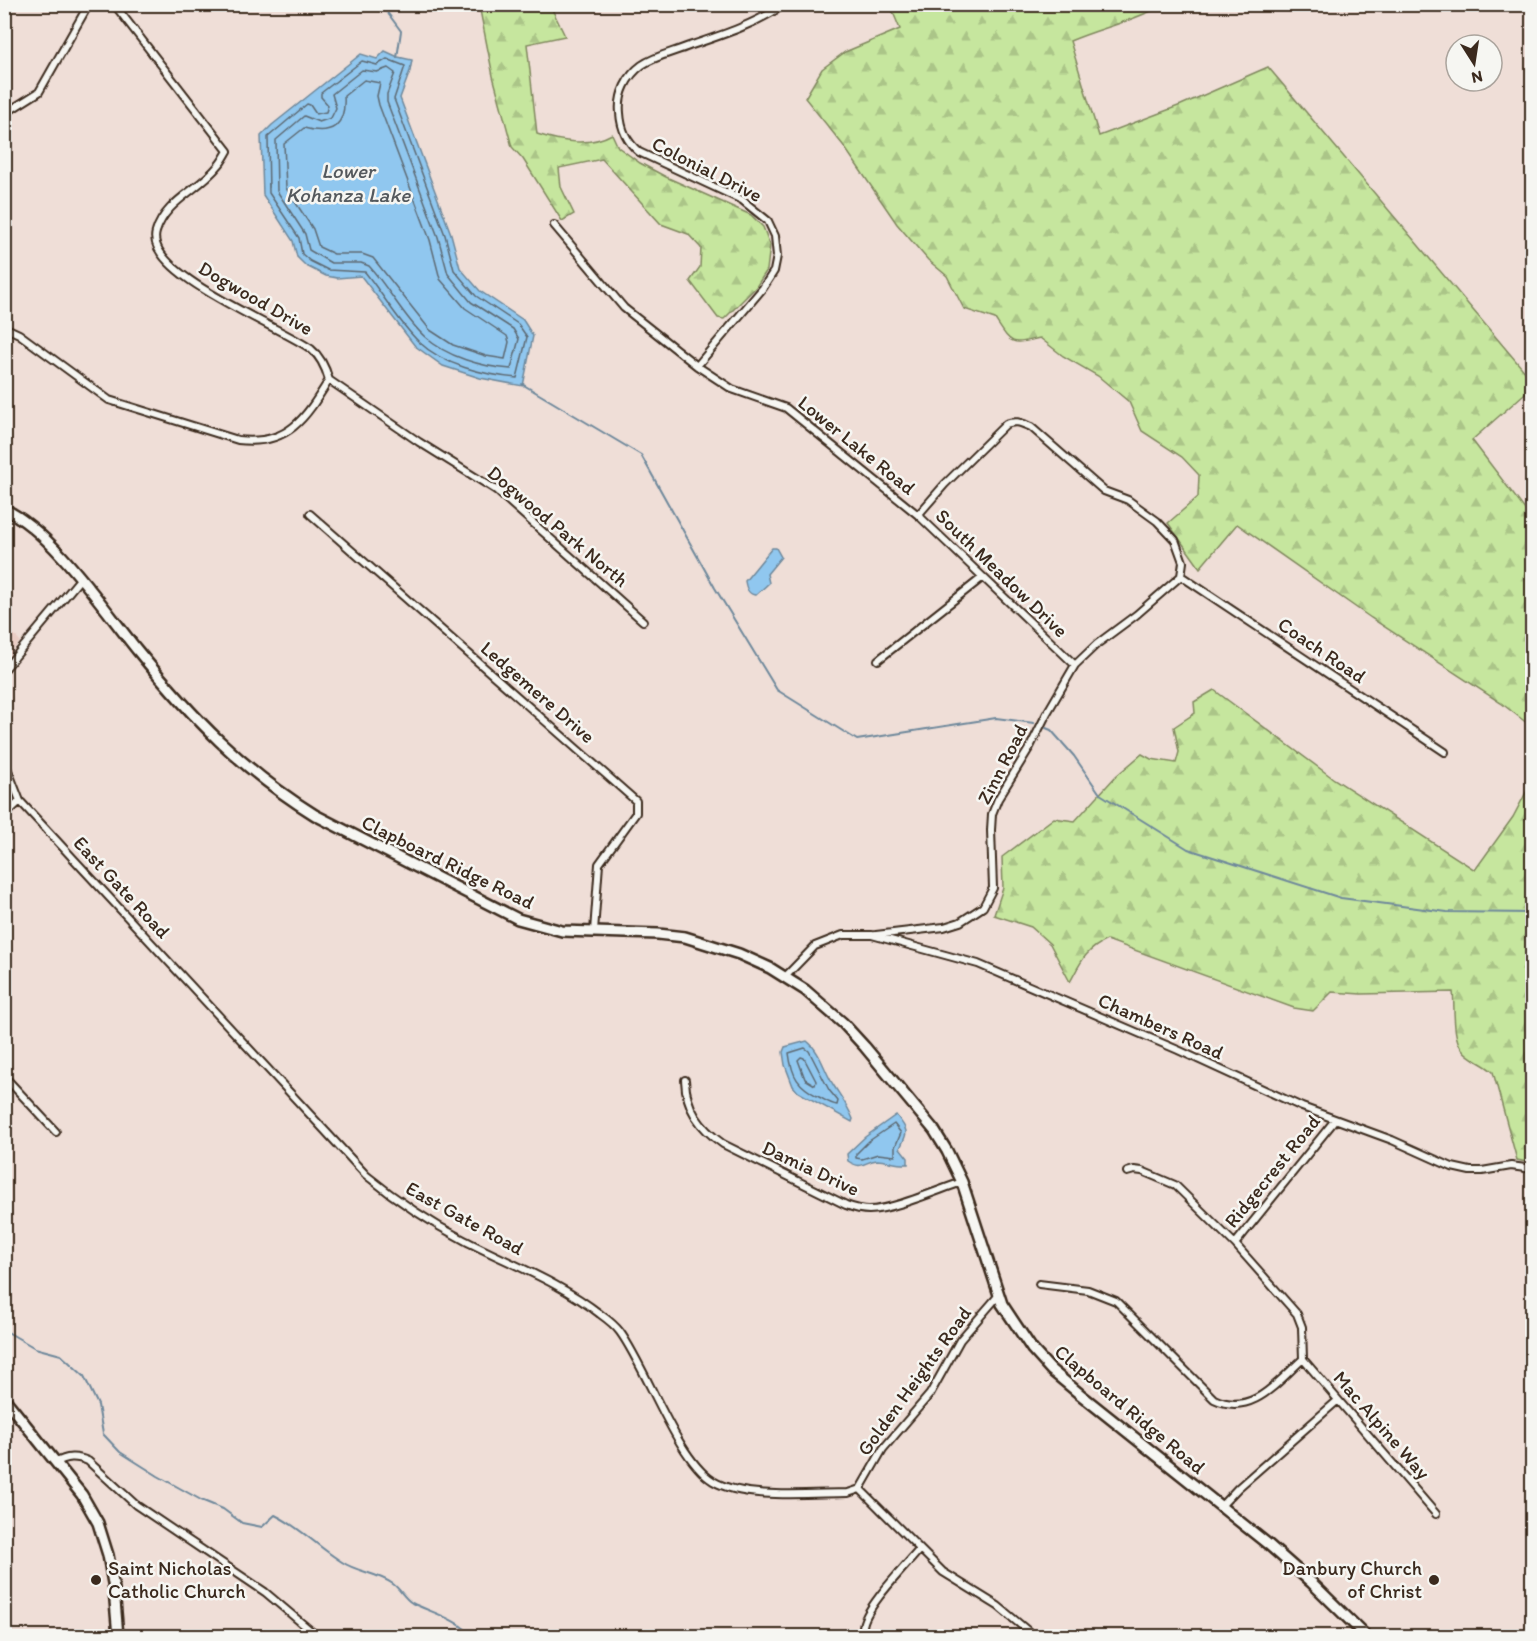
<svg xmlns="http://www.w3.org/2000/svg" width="1537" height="1641" viewBox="0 0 1537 1641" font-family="Itim,sans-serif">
<defs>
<pattern id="forest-firs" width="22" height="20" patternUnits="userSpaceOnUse" patternTransform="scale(1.5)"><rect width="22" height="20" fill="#c6e69e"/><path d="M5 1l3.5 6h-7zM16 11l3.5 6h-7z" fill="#abc588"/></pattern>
</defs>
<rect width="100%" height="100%" fill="#efded7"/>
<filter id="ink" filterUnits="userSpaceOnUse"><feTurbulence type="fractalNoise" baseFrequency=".0167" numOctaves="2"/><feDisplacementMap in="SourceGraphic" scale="12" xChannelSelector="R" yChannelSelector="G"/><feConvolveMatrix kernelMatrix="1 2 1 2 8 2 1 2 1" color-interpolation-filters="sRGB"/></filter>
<g filter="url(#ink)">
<path fill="#eacdc4" d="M5,624L20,641L5,660H4Z"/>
<path fill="url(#forest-firs)" stroke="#80885e" stroke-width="1.5" d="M479,5H550L565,36L527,44L537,134C562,142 589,147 612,134L618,147L640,163L666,177L751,215L763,227L770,245L767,270L756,287L724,319L718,318L690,281L700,267L701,248L688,234L661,224L602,159L559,168L561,187L574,214L562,221L523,159L512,147L493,76Z
M890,5H1163C1135,21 1100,28 1070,41L1099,136L1181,105L1268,67L1532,380V387L1472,440L1532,519V727L1501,703L1371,618L1237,524L1200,568L1168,523L1198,497L1199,475L1182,457L1142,431L1129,402L1098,376L1063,356L1040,338C1010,345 1012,345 995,319L964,309L947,276L928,260L897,224L843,145L805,98L822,69L845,52L900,29Z
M1214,690L1334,779L1475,870L1513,817L1532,781V1163L1517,1160L1493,1072C1484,1063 1470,1060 1462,1049C1452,1037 1455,1007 1453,992L1361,994L1332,992L1313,1011L1294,1008L1107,940C1085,950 1081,962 1070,982L1050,944L1031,927L994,915L1003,888L1002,857L1054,818L1075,821L1116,776L1142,754L1151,759L1176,763L1179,752L1174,727L1195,713L1194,702Z"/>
<path fill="#90c7ef" stroke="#6e889b" stroke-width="1.5" d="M385,51L398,57L412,60L410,71L400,98L451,234L460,268L480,291L523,320L533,336L523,386L480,378L443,366L415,346L361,276L337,278L326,276L306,266L297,257L293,241L263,195L261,136L272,125L361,54L377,59Z
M772,548H776L781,557L767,574L769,583L756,595C748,595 746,588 745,581Z
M807,1041C821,1052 824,1071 834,1086C841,1097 848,1106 853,1119L852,1122L798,1092L793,1086L785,1065L783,1052L785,1047Z
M896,1115C908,1130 909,1131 900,1148L908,1158V1164C897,1165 886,1160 877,1160C864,1161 863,1171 848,1161L847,1154L865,1137Z"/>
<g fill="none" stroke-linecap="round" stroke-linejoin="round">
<path stroke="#5d6972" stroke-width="1.5" d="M387,59L405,66L394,99L445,235L454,270L476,296L518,324L527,337L517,378C484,375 443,365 419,342C399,323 382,293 365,272L328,270L310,261L302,254L299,238L269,193L268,137L307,104L310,105L316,114L326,112L328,105L321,97V93L362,61L377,65Z
M388,68L395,73L387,94V102L438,237L448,274L471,302L513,329L519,339L511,369C482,367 447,357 425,337C405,319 388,287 369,266L361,263H331L309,250L305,234L277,191L276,140L304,116L319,122L331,118L336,108L332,94L362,70L377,72Z
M364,80L380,83L377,96L379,105L430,240L440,279L465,308L507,336L509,342L505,359L486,356L453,345L430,330L373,258L362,254H334L319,247L313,229L286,188L284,144L304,128C333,136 346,125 344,96Z
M805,1048L809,1051L829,1090L838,1101L837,1105C830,1104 825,1100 819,1097C798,1086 792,1077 789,1053Z
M801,1057L804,1058L816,1081L815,1085L805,1079L798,1060Z
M894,1124L901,1133L895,1147V1156L878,1154L862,1159L856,1158V1154L869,1141Z"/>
<path stroke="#6e889b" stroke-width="2" d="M381,4L401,31L397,58
M522,384L641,455L715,588L777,690L857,740L996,718L1034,723
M1046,728L1051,730L1074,756L1100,794L1188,849L1341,898L1447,912L1532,913
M4,1330L35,1348L61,1355L84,1376L98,1405L103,1434L120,1452L158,1476L201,1500L223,1509L242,1523L262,1527L275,1515C300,1527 319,1548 342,1562C357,1572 378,1573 393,1584C401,1590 404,1598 412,1603C430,1612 461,1620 471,1636"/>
<g stroke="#3b2a1e" stroke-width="10">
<path id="minor" d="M4,114L39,92L89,4
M554,225L624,308L697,366L732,389L786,408L918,515L1075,665
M4,327L19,334L109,400L238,440C288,446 305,419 329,380C326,369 321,357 311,349C283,328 143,273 156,232C165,201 199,190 218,166C222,162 225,156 228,151L114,4
M697,366L763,288L774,271L777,256L775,236L768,221L742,200L639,152C626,141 621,129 620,113C618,94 627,76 642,65C655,56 674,52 689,46C722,35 756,24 785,4
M329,380L419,442L496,490L643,621
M310,514L636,801V813L599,864L594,931
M918,515L945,484L1006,424C1016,420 1021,423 1031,427L1104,491L1128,500L1157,521L1175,540L1183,562L1181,576
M1181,576L1445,752
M878,660L983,577
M4,670L80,579
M4,760L20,801L366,1175C399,1202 427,1221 464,1240C510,1264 560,1282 600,1314C607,1319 615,1325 620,1332C647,1369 677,1459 713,1481C745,1500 811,1493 848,1493L860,1489
M4,816L20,801
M876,935L944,927L960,922L983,907L993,888L991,830L992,814L998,799L1030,747L1047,713L1075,665L1097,644L1136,615L1181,576
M785,977L815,946L843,935H872L978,964L1178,1050L1302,1107L1392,1140L1452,1167L1470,1171H1482L1511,1166L1532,1169
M4,1076L56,1132
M685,1080C686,1109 700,1128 723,1144L846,1205C854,1208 861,1210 869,1210C892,1210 938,1190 962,1182
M1235,1244L1335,1120
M1039,1284L1088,1290L1116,1301L1214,1399C1252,1417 1277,1382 1303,1359L1302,1327L1297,1314L1235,1244L1175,1185L1142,1171L1134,1170L1127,1172
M1303,1359L1436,1514
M55,1463C67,1456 76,1456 88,1461L136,1505L265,1592L317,1636
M860,1489L883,1449L930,1394L960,1340L998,1296
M860,1489L943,1572L998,1606L1034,1636
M1221,1506L1238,1488L1337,1401
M865,1636C864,1633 863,1630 863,1627C864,1608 906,1566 919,1550"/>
</g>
<g stroke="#3b2a1e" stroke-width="14">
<path id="secondary" d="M4,509C52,531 104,609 138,651C192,717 242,770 315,815L518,919L562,931L658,934L685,937L739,954L770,968L805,990L843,1023L865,1047L934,1130L947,1151L962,1182L1002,1304L1032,1349L1051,1370L1081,1395L1269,1545L1312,1583L1366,1636
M4,1398L82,1495L98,1523L108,1555L114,1589L118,1636"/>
</g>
<use href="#minor" stroke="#f6f6f2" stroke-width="6"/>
<use href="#secondary" stroke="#f6f6f2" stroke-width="9"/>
</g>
</g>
<g fill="#3b2a1e" stroke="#f6f6f2" stroke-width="2">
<circle cx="96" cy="1580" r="6"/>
<circle cx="1434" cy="1580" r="6"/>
</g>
<g text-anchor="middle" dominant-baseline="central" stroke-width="5" stroke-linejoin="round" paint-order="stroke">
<g font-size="20" fill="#3b2a1e" stroke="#f6f6f2">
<text transform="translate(707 169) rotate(27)">Colonial Drive</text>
<text transform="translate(256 298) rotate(30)">Dogwood Drive</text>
<text transform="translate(857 445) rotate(39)">Lower Lake Road</text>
<text transform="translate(558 526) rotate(40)">Dogwood Park North</text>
<text transform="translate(1002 573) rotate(44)">South Meadow Drive</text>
<text transform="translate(1322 650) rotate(34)">Coach Road</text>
<text transform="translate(538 692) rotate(41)">Ledgemere Drive</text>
<text transform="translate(1002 764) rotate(-63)">Zinn Road</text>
<text transform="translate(448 862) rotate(26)">Clapboard Ridge Road</text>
<text transform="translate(122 887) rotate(47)">East Gate Road</text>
<text transform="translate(1161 1026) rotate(24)">Chambers Road</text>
<text transform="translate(811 1168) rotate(25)">Damia Drive</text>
<text transform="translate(1272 1171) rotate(-51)">Ridgecrest Road</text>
<text transform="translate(465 1218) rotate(29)">East Gate Road</text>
<text transform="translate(914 1381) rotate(-54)">Golden Heights Road</text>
<text transform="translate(1130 1409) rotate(40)">Clapboard Ridge Road</text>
<text transform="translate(1382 1425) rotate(49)">Mac Alpine Way</text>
</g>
<g font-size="20" fill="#3b2a1e" stroke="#f6f6f2" text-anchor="start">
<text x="108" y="1568">Saint Nicholas<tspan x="108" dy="23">Catholic Church</tspan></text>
<text x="1422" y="1568" text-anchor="end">Danbury Church<tspan x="1422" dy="23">of Christ</tspan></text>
</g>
<g font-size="21" font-style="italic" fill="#54595d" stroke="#f6f6f2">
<text x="348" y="170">Lower<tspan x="348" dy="24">Kohanza Lake</tspan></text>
</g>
</g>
<rect width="1537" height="1641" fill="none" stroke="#f6f6f2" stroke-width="24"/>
<rect x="12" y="12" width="1513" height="1617" fill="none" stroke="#3b2a1e" stroke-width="2" filter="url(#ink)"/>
<g transform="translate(1474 63) rotate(168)"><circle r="28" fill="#f6f6f2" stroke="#aba49d" stroke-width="1.5"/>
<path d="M0-4.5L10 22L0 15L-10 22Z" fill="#3b2a1e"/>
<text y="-9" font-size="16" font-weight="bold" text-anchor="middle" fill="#3b2a1e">N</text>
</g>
</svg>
